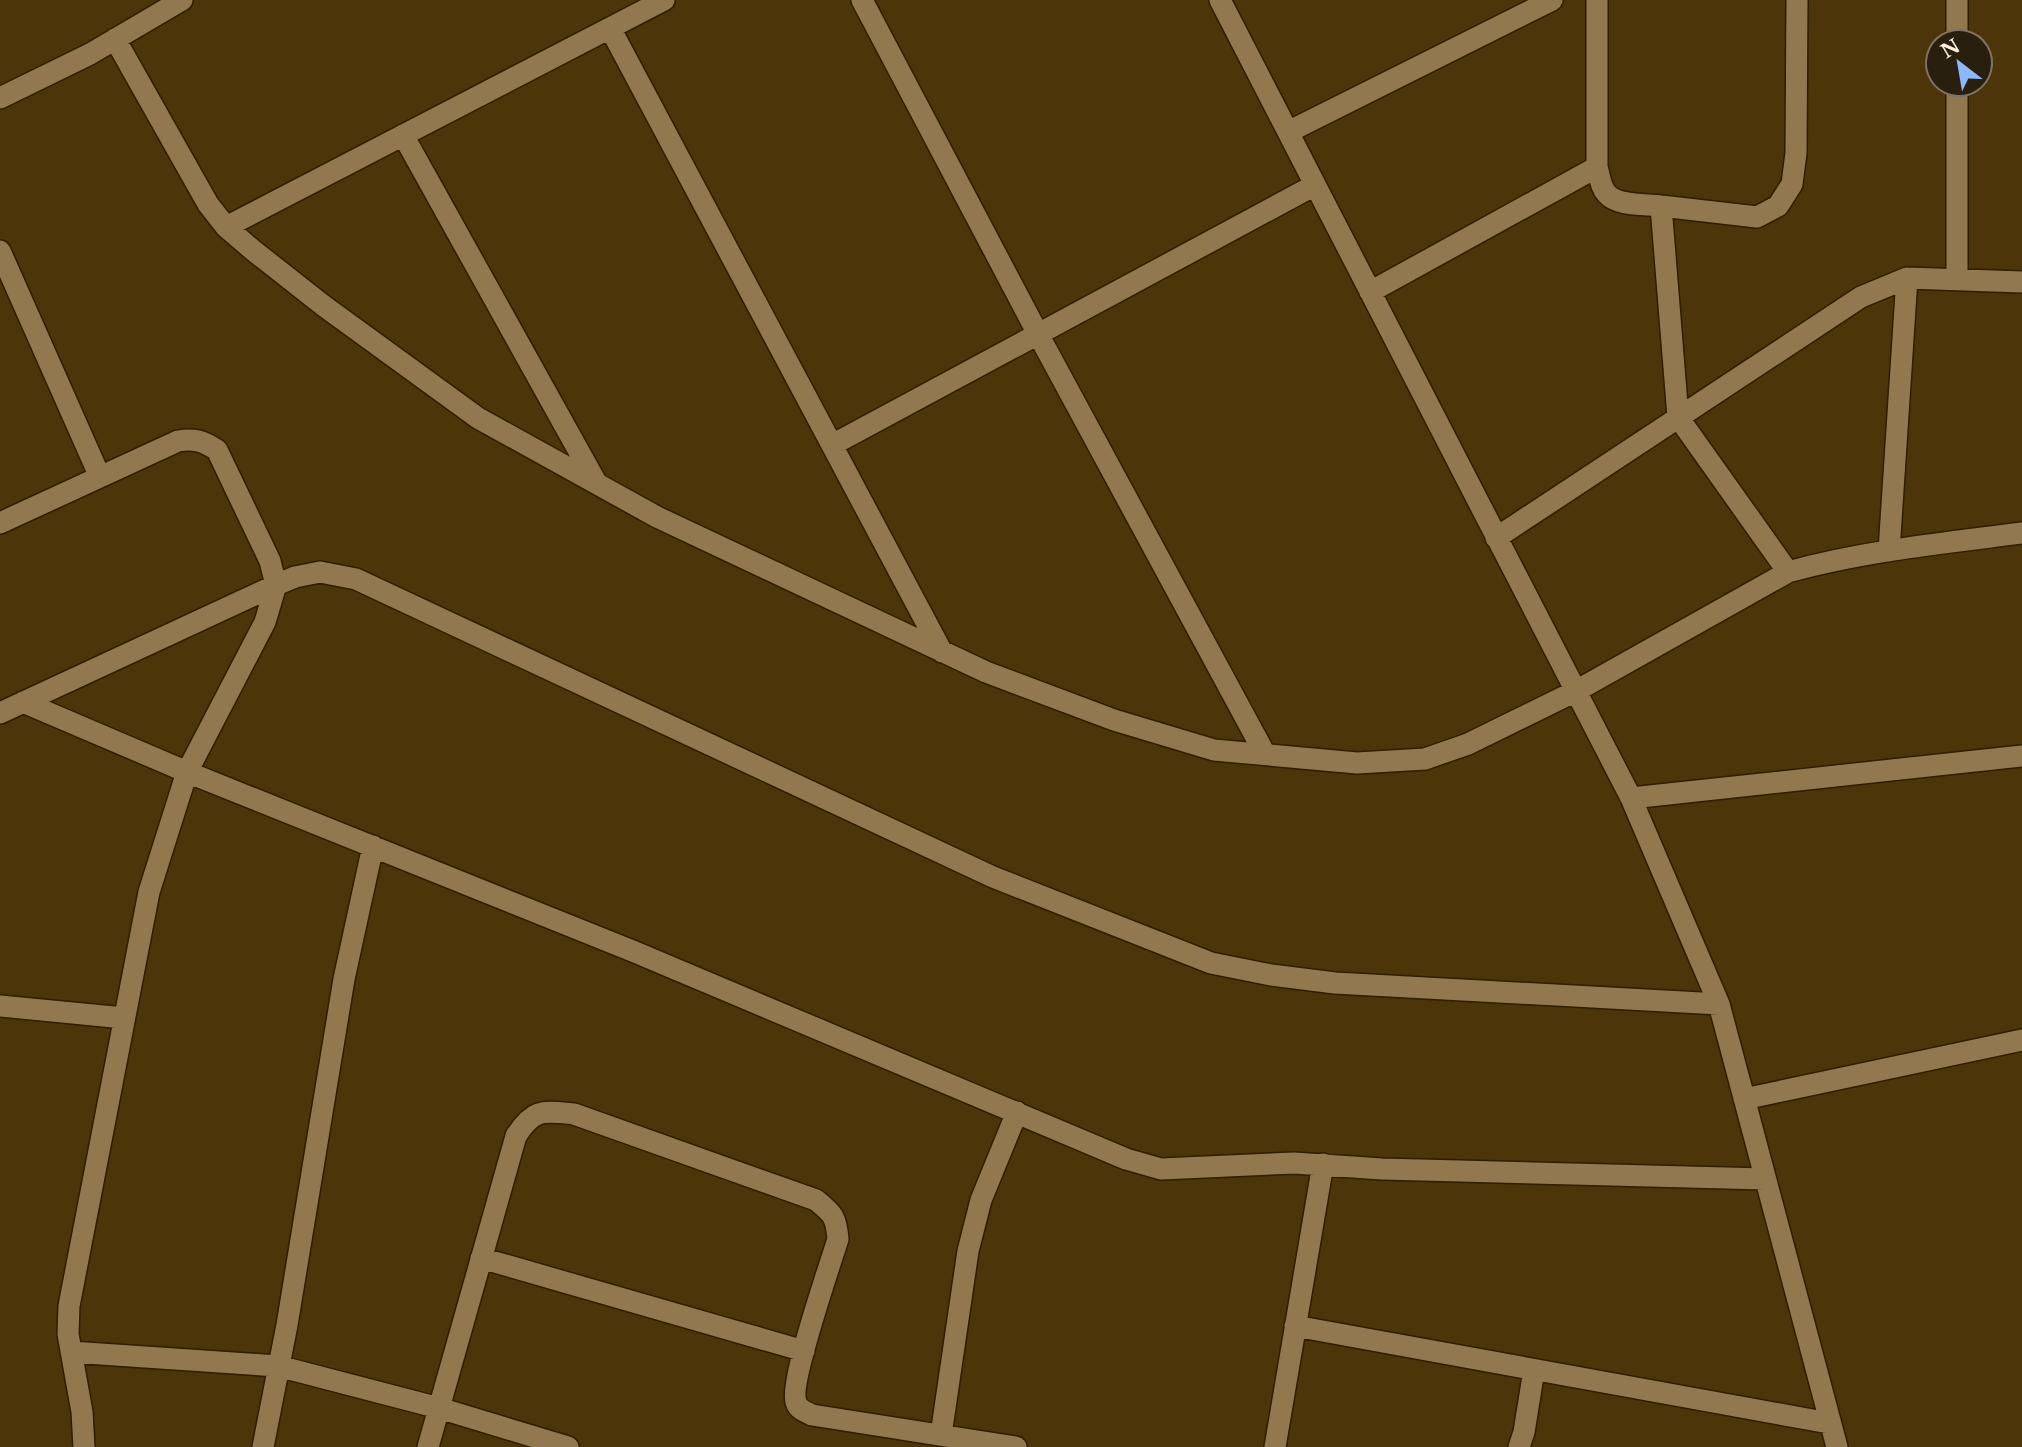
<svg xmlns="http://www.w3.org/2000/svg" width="2022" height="1447" viewBox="0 0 2022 1447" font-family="'Libre Baskerville',serif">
<rect width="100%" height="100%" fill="#4c3509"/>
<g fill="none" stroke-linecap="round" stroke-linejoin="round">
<g stroke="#2e1d00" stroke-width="24">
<path id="street" d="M862,0L1038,334L1265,754
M1220,0L1631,798L1719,1004L1837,1447
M1597,0V167C1600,176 1600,187 1607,194C1617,206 1645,204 1661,206L1678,417L1788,572
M1957,0V42
M610,28L942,652
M115,39L208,204L226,227L254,251L324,306L478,418L657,517L986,672L1114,720L1214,750L1357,763L1425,759L1468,744L1576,691L1788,572C1864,551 1944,543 2022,533
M1957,84V280
M0,98L90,54L182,0
M1288,132L1552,0
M403,135L596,482
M1661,206L1757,217L1778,206L1792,184L1796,153L1797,0
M226,227L664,0
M0,251L100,477
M1370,292L1597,167
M832,445L1315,185
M0,523L178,441C194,438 203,441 217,450L270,561L276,585L265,622L187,772L149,892L69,1306L68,1334L82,1412L84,1447
M1496,538L1861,297L1907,278L2022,282
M1889,551L1907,278
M23,702L187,772L635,952L1126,1159L1161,1169L1294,1163L1382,1169L1765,1179
M0,713L276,585L295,577L320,572L356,579L993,877L1211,963L1271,975L1335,983L1719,1004
M1631,798L2022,756
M0,1006L124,1018
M1744,1099L2022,1040
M481,1258L804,1351
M1295,1326L1829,1423
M71,1352L278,1366L439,1408L568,1447
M941,1435L968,1251L981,1200L1017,1112
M263,1447L287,1325L344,979L373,846
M428,1447L516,1136C534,1108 543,1111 574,1114L816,1200C833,1214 836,1216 838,1239C830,1265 789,1383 796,1402C798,1409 805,1412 812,1415L1016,1447
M1275,1447L1323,1164
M1519,1447L1524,1432L1534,1370"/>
</g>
<use href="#street" stroke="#92784f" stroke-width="21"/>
</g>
<g transform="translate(1959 63) rotate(329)"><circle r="33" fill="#291f0e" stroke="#7e7362" stroke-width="2"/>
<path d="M0-5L12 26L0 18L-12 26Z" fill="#8cb9fc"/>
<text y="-10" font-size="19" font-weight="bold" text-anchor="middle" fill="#fdf1e0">N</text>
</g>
</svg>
